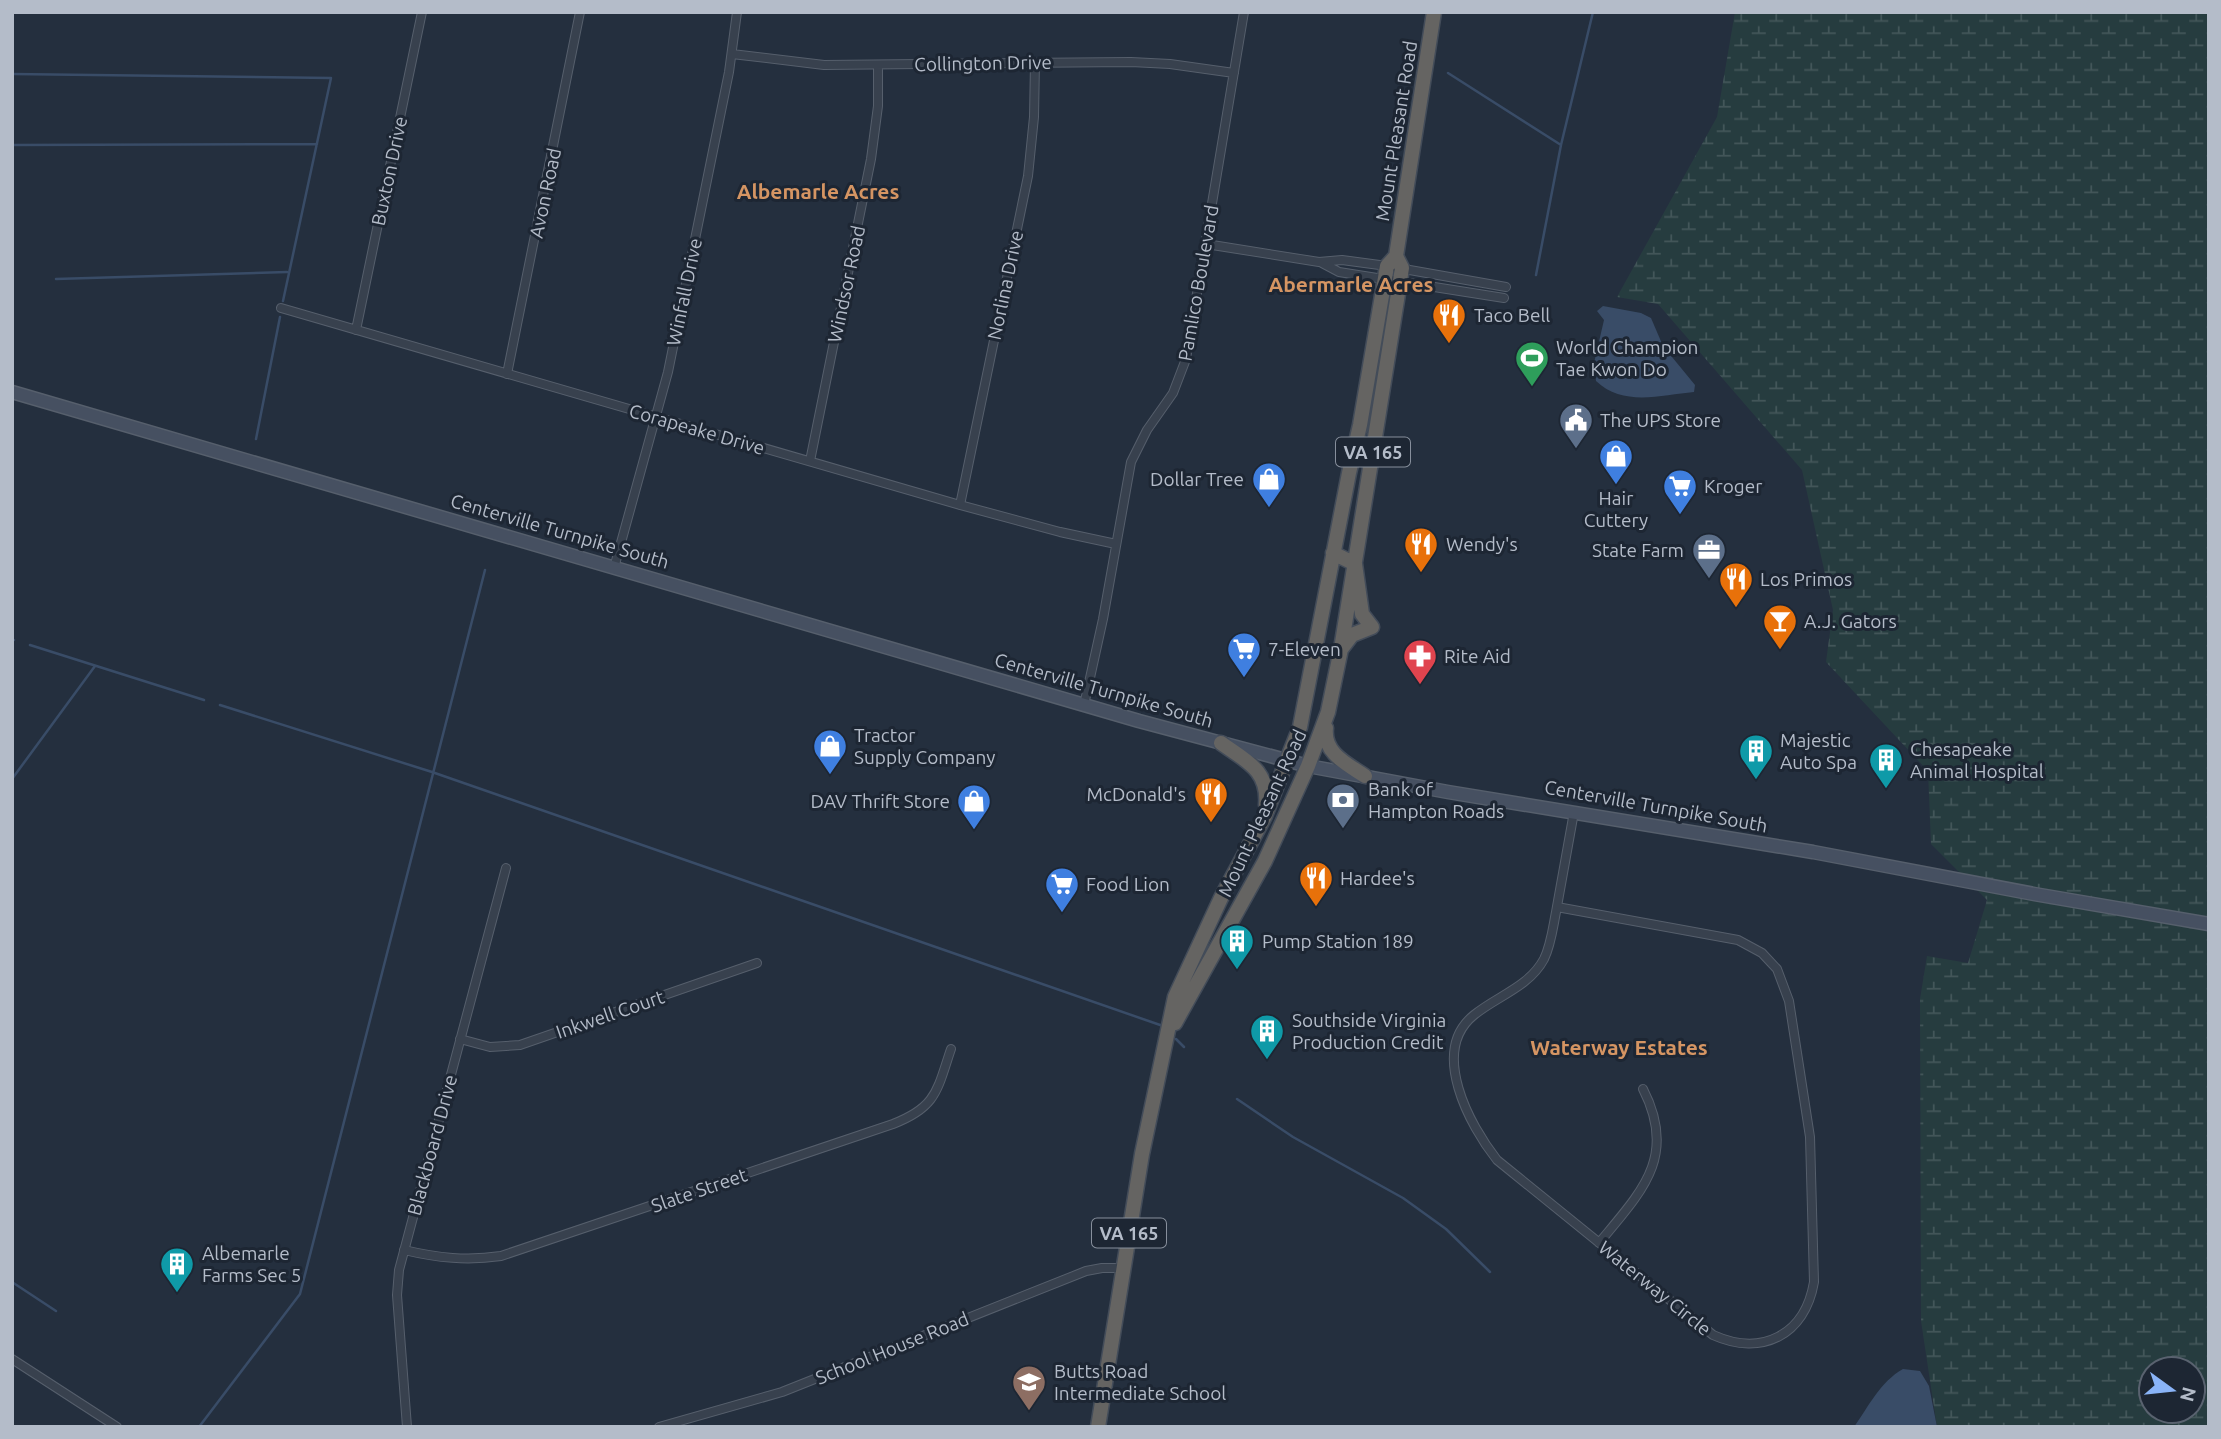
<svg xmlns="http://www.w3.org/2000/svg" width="2221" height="1439" viewBox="0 0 2221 1439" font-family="Ubuntu,sans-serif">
<defs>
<pattern id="wetland-marsh" width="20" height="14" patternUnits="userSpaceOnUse" patternTransform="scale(1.75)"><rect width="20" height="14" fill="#263c3f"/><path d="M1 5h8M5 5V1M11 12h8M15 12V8" fill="none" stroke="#435659"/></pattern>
</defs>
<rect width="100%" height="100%" fill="#242f3e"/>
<path fill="url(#wetland-marsh)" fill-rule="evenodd" d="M1735,12H2209V1427H1937L1921,1321L1920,999L1927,956L1968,963L1987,900L1931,844L1928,771L1826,662L1833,610L1802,470L1658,304L1617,297L1717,117ZM2151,1369H2193V1411H2151Z"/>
<path fill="#394c67" d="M1603,306L1641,313L1651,318L1663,346L1695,385L1694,392C1661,395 1623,407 1596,381L1594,363L1604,320L1597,311Z
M1903,1369L1920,1371L1929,1386L1937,1427H1854C1869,1406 1880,1382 1903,1369Z"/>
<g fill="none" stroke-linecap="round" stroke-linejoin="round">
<path stroke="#394c67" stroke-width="2.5" d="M1448,73L1561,145
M12,74L331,78L283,301
M12,145L317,144
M1536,275L1561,145L1593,12
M56,279L287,272
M256,439L280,317
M12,639L14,640
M30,645L204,700
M220,705L432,772L1163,1026
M12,779L95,666
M1176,1039L1184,1047
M1237,1099L1293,1137L1403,1198L1446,1229L1490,1272
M12,1282L56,1311
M199,1427L300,1294L485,570"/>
<g stroke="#565f6c" stroke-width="10">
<path id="minor" d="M732,54L824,65L1131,62L1170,64L1234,73
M1206,244L1319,262L1342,260L1387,266L1506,287
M1322,263L1339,272L1504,298
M281,308L960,505L1060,532L1116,544
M356,330L422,12
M507,374L580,12
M810,461L871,159L878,106V65
M960,505L1028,176L1034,117L1035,63
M614,568L668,372L729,72L737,12
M1084,705L1103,619L1131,462L1147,430L1173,393L1186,359L1244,12
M1557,907L1738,940L1762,953L1777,969L1789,1001L1810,1137L1814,1282C1805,1335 1762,1357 1713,1335L1497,1160C1470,1126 1429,1051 1474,1015C1497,996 1529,987 1544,959C1551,945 1553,927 1556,912C1562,879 1568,845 1574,812
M460,1039L490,1047L520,1045L757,963
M1599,1243C1641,1192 1678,1157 1643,1089
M404,1250C438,1258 467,1261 501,1256L893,1124C937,1107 937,1090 951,1049
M12,1359L117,1427
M407,1427L397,1295L399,1270L506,868
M659,1427L782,1392L1086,1271L1102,1268H1123"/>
</g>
<g stroke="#565f6c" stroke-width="15">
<path id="secondary" d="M12,392L1139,721L1308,766L1448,792L1813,852L2034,894L2209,924"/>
</g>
<g stroke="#434c59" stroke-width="17">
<path id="trunk" d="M1333,553L1355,564L1362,614L1372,627L1352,635L1342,648
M1326,728C1323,753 1347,764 1365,776
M1221,743C1246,761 1269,770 1266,805
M1175,1023L1265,861L1308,766L1328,712L1341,649L1397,300L1402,268L1396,256
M1098,1427L1142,1154L1175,997L1221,898L1265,816L1300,727L1349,473L1360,425L1387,266L1396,256L1434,12"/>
</g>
<use href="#minor" stroke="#38414e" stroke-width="8"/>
<use href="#secondary" stroke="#465061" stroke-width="12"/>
<use href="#trunk" stroke="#656462" stroke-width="14"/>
</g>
<defs>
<g id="restaurant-pin" transform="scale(1.75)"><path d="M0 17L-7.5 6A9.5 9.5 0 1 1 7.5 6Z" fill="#e8710a" stroke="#1d2633"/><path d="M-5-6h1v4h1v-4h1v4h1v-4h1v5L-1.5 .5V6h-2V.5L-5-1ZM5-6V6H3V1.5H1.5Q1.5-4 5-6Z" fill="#fff"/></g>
<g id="stadium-pin" transform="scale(1.75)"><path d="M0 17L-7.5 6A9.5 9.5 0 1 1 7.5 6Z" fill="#2e9e5b" stroke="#1d2633"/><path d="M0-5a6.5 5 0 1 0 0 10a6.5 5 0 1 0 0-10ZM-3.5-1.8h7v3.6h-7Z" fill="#fff"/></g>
<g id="civic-pin" transform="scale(1.75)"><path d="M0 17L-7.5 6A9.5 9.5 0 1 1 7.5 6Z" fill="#5c6f8a" stroke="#1d2633"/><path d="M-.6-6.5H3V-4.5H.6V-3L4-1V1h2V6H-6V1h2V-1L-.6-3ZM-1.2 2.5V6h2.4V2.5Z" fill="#fff"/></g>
<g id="shop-pin" transform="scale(1.75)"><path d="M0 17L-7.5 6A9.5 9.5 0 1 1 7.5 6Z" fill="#3f7fe0" stroke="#1d2633"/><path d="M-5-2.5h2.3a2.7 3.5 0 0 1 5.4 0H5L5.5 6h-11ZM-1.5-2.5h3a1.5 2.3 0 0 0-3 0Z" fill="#fff"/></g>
<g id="supermarket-pin" transform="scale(1.75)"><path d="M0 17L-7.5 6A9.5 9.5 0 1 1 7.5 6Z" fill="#3f7fe0" stroke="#1d2633"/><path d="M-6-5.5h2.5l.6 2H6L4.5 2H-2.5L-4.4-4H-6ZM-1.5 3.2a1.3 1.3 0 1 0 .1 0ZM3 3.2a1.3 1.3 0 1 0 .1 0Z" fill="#fff"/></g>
<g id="office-pin" transform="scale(1.75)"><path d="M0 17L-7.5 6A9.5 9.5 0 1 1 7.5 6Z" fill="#5c6f8a" stroke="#1d2633"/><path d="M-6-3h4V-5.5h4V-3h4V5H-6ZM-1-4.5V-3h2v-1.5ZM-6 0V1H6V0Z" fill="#fff"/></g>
<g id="bar-pin" transform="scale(1.75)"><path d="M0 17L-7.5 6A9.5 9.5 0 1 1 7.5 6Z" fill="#e8710a" stroke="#1d2633"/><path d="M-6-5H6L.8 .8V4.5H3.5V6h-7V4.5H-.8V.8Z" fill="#fff"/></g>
<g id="pharmacy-pin" transform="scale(1.75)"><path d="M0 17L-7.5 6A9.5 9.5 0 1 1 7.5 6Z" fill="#e0444e" stroke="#1d2633"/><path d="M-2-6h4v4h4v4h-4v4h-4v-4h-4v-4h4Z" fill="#fff"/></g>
<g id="building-pin" transform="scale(1.75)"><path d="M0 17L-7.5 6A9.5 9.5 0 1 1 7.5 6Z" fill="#0f9aa8" stroke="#1d2633"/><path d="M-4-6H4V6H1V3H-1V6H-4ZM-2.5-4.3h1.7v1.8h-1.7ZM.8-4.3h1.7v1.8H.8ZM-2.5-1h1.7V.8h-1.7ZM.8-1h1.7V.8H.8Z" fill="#fff"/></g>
<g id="bank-pin" transform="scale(1.75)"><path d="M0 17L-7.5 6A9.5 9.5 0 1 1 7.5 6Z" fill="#5c6f8a" stroke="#1d2633"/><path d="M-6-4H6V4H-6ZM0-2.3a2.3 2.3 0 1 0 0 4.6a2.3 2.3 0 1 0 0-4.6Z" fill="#fff"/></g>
<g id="school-pin" transform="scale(1.75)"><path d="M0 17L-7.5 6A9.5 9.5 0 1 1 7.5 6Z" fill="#8d6e63" stroke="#1d2633"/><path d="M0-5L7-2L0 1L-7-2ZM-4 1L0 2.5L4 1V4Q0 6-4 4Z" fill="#fff"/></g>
</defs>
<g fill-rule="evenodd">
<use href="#restaurant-pin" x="1449" y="315"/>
<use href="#stadium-pin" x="1532" y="358"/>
<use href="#civic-pin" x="1576" y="420"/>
<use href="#shop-pin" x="1616" y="456"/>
<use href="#shop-pin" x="1269" y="479"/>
<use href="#supermarket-pin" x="1680" y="486"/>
<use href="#restaurant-pin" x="1421" y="544"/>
<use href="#office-pin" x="1709" y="550"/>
<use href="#restaurant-pin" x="1736" y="579"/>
<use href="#bar-pin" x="1780" y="621"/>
<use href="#supermarket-pin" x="1244" y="649"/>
<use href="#pharmacy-pin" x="1420" y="656"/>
<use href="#shop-pin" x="830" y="746"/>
<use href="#building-pin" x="1756" y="751"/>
<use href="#building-pin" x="1886" y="760"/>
<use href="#restaurant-pin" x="1211" y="794"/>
<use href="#bank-pin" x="1343" y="800"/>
<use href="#shop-pin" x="974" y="801"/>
<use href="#restaurant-pin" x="1316" y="878"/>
<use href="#supermarket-pin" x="1062" y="884"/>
<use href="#building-pin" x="1237" y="941"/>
<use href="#building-pin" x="1267" y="1031"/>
<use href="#building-pin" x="177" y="1264"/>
<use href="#school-pin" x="1029" y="1382"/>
</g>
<g text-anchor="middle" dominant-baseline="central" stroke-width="6" stroke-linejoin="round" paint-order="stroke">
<g fill="#1d2633" stroke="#878f9c" stroke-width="2">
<rect x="1336" y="437.5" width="74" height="29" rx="5"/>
<rect x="1092" y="1218.5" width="74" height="29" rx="5"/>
</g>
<g font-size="18" font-weight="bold" fill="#b4bcc9">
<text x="1373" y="452">VA 165</text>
<text x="1129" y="1233">VA 165</text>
</g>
<g font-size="19" fill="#b4bcc9" stroke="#1d2633">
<text transform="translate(983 63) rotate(-1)">Collington Drive</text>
<text transform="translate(1396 131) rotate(-81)">Mount Pleasant Road</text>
<text transform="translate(389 171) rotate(-78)">Buxton Drive</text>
<text transform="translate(545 193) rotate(-78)">Avon Road</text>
<text transform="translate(1198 283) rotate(-80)">Pamlico Boulevard</text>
<text transform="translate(846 284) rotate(-78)">Windsor Road</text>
<text transform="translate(1005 285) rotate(-78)">Norlina Drive</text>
<text transform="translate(684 292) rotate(-78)">Winfall Drive</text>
<text transform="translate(697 429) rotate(16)">Corapeake Drive</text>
<text transform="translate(560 531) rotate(16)">Centerville Turnpike South</text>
<text transform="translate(1104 690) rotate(16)">Centerville Turnpike South</text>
<text transform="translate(1656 806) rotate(10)">Centerville Turnpike South</text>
<text transform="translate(1262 813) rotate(-65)">Mount Pleasant Road</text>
<text transform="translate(610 1014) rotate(-19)">Inkwell Court</text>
<text transform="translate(432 1145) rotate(-75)">Blackboard Drive</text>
<text transform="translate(699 1190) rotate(-19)">Slate Street</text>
<text transform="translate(1655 1288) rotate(39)">Waterway Circle</text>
<text transform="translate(892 1348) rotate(-22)">School House Road</text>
</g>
<g font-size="19" fill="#b4bcc9" stroke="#1d2633" text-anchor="start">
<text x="1474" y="315">Taco Bell</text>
<text x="1556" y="347">World Champion<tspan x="1556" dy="22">Tae Kwon Do</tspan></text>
<text x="1600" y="420">The UPS Store</text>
<text x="1244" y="479" text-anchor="end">Dollar Tree</text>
<text x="1704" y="486">Kroger</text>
<text x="1616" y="498" text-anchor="middle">Hair<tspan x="1616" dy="22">Cuttery</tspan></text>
<text x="1446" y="544">Wendy's</text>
<text x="1684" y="550" text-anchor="end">State Farm</text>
<text x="1760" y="579">Los Primos</text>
<text x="1804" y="621">A.J. Gators</text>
<text x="1268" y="649">7-Eleven</text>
<text x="1444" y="656">Rite Aid</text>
<text x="854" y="735">Tractor<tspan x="854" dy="22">Supply Company</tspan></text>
<text x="1780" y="740">Majestic<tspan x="1780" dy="22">Auto Spa</tspan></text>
<text x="1910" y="749">Chesapeake<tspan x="1910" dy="22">Animal Hospital</tspan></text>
<text x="1368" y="789">Bank of<tspan x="1368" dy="22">Hampton Roads</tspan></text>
<text x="1186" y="794" text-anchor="end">McDonald's</text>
<text x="950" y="801" text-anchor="end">DAV Thrift Store</text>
<text x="1340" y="878">Hardee's</text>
<text x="1086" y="884">Food Lion</text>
<text x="1262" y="941">Pump Station 189</text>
<text x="1292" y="1020">Southside Virginia<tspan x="1292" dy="22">Production Credit</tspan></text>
<text x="202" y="1253">Albemarle<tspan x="202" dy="22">Farms Sec 5</tspan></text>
<text x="1054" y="1371">Butts Road<tspan x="1054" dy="22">Intermediate School</tspan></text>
</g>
<g font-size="21" font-weight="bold" fill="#d59563" stroke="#1d2633">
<text x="818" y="191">Albemarle Acres</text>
<text x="1351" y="284">Abermarle Acres</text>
<text x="1619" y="1047">Waterway Estates</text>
</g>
</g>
<rect width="2221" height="1439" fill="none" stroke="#b4bcc9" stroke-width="28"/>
<g transform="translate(2172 1390) rotate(105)"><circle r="33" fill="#1d2633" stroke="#59626f" stroke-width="2"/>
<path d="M0-5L12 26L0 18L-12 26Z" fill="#8ab4f8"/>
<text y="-10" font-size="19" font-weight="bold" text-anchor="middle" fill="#b4bcc9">N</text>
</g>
</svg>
